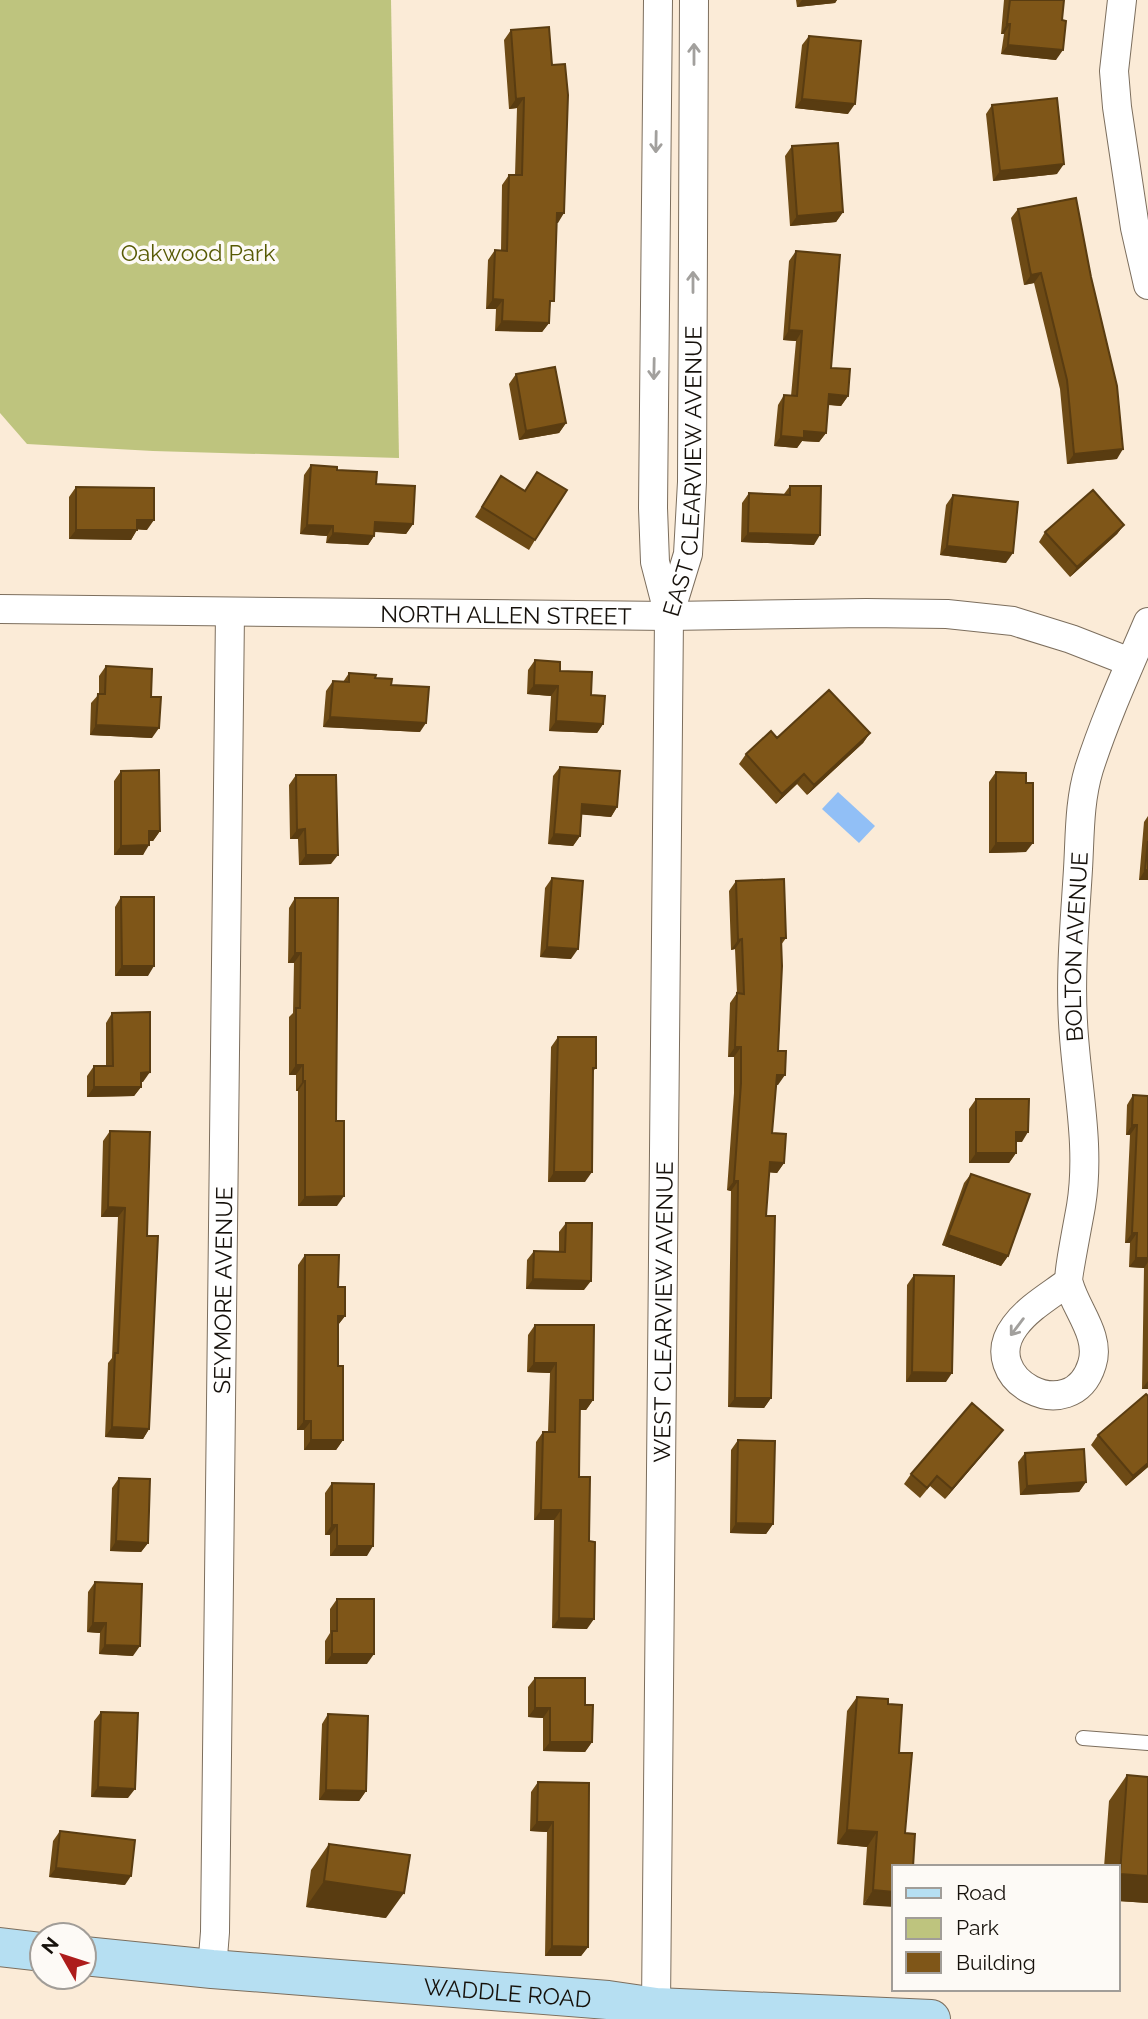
<svg xmlns="http://www.w3.org/2000/svg" width="1148" height="2019" viewBox="0 0 1148 2019" font-family="Raleway,sans-serif">
<rect width="100%" height="100%" fill="#fbebd7"/>
<path fill="#bec47e" d="M0,0H391L399,458L153,451L27,444L0,413Z"/>
<path fill="#91bff6" d="M838,792L875,826L859,843L822,809Z"/>
<g fill="none" stroke-linecap="round" stroke-linejoin="round">
<g stroke="#7c6e5d" stroke-width="16">
<path id="service" d="M1083,1738L1148,1743"/>
</g>
<g stroke="#7c6e5d" stroke-width="30">
<g id="minor">
<path d="M1122,0L1114,71L1117,107L1135,228L1148,285"/>
<path id="s1" d="M0,609L669,616L866,613L947,614L1013,621L1071,639L1130,662"/>
<path id="s2" d="M669,616L688,554L692,482L694,0"/>
<path id="s3" d="M1068,1282C1051,1295 1028,1308 1015,1326C975,1379 1072,1430 1092,1364C1101,1336 1076,1310 1069,1284C1067,1278 1079,1218 1081,1206C1091,1145 1076,1083 1073,1022C1070,972 1075,919 1078,869C1080,836 1079,802 1089,769C1105,719 1127,671 1148,622"/>
<path id="s4" d="M212,1969L215,1932L230,612"/>
<path id="s5" d="M656,2007L669,616L655,562L653,508L658,0"/>
</g>
</g>
<g stroke="#7c6e5d" stroke-width="40">
<g id="secondary">
<path d="M0,1947L42,1952"/>
<path id="s6" d="M84,1956L212,1969L608,2000L656,2007L931,2019"/>
</g>
</g>
<use href="#service" stroke="#fff" stroke-width="14"/>
<use href="#minor" stroke="#fff" stroke-width="28"/>
<use href="#secondary" stroke="#b6dff2" stroke-width="38"/>
</g>
<path fill="#6d4a15" d="M796,0H837L835,3L797,7Z
M1004,0H1064L1056,60L1001,54L1004,34H1001Z
M511,30L558,223H556L549,323L542,332L495,331L496,309H486L488,260L495,250L501,251L502,185L509,175H515L517,108L509,109L504,40Z
M809,36L848,114L795,108L802,45Z
M992,105L1057,174L993,181L986,114Z
M792,146L843,212L836,222L790,226L785,156Z
M1018,209L1117,459L1067,464L1060,389L1034,283L1024,285L1011,218Z
M796,251L831,368L848,396L841,406L828,405L826,433L819,442L802,441L797,448L774,446L778,405L784,395L791,396L796,341L783,340L789,261Z
M516,374L566,423L559,433L519,440L509,384Z
M311,465L337,470L376,484L413,524L406,534L375,532L374,536L368,545L326,543L327,536L300,534L304,475Z
M537,472L535,540L529,550L475,517L501,476L525,491Z
M790,486L814,545L741,542L742,503L749,493L784,494Z
M76,487L147,530L137,529L131,540L69,539V497Z
M953,495L1006,563L940,555L946,505Z
M1124,525L1117,534L1070,577L1039,542L1045,532Z
M535,660L560,671L591,695L603,724L597,733L549,731L551,696L527,694L528,670Z
M106,666L152,738L90,735L91,703L99,694V676Z
M349,673L375,678L391,685L420,732L323,727L326,691L333,681L343,682Z
M870,733L863,743L807,795L797,784L776,804L739,764L746,754Z
M560,767L617,807L611,817L581,814L580,836L573,846L548,844L553,776Z
M121,771L160,831L153,841H149L143,855H114V781Z
M996,772L1026,852L989,853V782Z
M296,775L331,864L299,865L298,839H290L289,785Z
M1148,816V880H1139L1144,822Z
M552,878L571,959L540,957L545,888Z
M736,881L786,938L781,945L778,1051V1085H776L772,1133L784,1163L777,1173L769,1172L766,1216L771,1398L764,1408L728,1407L731,1191L727,1190L734,1093V1057H728L730,1003L737,993L735,949L731,950L729,891Z
M121,897L148,976H115V907Z
M295,898L336,1121L337,1206H298V1091H296V1075H289V1017L293,1013L294,963H288L289,908Z
M112,1013L143,1082H141V1087L134,1096L87,1097V1076L94,1066H106V1023Z
M558,1037L596,1068L593,1071L585,1182H548L551,1047Z
M1133,1095L1148,1096V1389H1142L1144,1268L1129,1267L1130,1243H1125L1130,1135H1126L1127,1105Z
M976,1099L1022,1142H1016V1153L1009,1163H969V1109Z
M110,1131L147,1236L149,1429L143,1439L105,1437L108,1363L112,1358L118,1217H101L103,1141Z
M971,1174L1008,1256L1001,1266L942,1245L964,1183Z
M566,1223L584,1290L526,1289L527,1260L534,1251H559V1232Z
M305,1255L338,1287L345,1316L338,1325V1366L343,1440L336,1450H304V1430H297L298,1265Z
M914,1275L946,1382H906L907,1285Z
M535,1325L593,1400L586,1410H580L579,1477L587,1629L552,1628L554,1520H534L536,1442L543,1432H548L550,1373L527,1372L528,1335Z
M1148,1396V1467L1126,1486L1091,1445L1098,1435Z
M1003,1430L996,1439L945,1499L930,1486L920,1498L904,1484L911,1474Z
M738,1440L773,1524L766,1534L730,1533L731,1450Z
M1025,1453L1086,1482L1079,1492L1020,1495L1018,1462Z
M119,1478L148,1543L141,1552L110,1551L112,1488Z
M332,1483L367,1556H330V1535H325V1493Z
M95,1582L133,1656L99,1654L100,1633L87,1632L88,1592Z
M337,1599L367,1664H325V1641L330,1633V1609Z
M535,1678L585,1705L592,1742L585,1752L543,1751V1718L528,1717V1687Z
M857,1697L888,1704L899,1753L905,1833L915,1834L863,1905L867,1847L837,1844L847,1711Z
M101,1712L128,1798L91,1797L94,1721Z
M328,1714L366,1791L359,1801L319,1800L322,1724Z
M1127,1775L1148,1777V1903L1118,1901V1867H1104L1109,1801Z
M538,1782L589,1783L588,1947L581,1956H545L547,1832L530,1831L531,1792Z
M60,1831L125,1885L49,1877L53,1841Z
M329,1844L386,1918L306,1907L311,1870Z"/>
<path fill="#593c11" d="M802,0H837L835,3L797,7Z
M1007,24H1010L1004,34H1001Z
M1008,45L1063,50L1056,60L1001,54Z
M524,98L517,108L509,109L516,99Z
M802,99L855,104L848,114L795,108Z
M1064,164L1057,174L993,181L1000,171Z
M843,212L836,222L790,226L797,216Z
M557,213H564L558,223H550Z
M1041,273L1034,283L1024,285L1031,275Z
M493,299L503,300L496,309H486Z
M502,321L549,323L542,332L495,331Z
M789,330L802,331L796,341L783,340Z
M829,394L848,396L841,406L822,404Z
M566,423L559,433L519,440L526,431Z
M804,431L826,433L819,442L802,441L797,448L774,446L781,436Z
M1123,449L1117,459L1067,464L1074,454Z
M137,520H154L147,530L130,529Z
M375,522L413,524L406,534L369,531Z
M307,525L333,526L327,536L300,534Z
M1124,525L1117,534L1070,577L1077,567Z
M76,530H137L131,540L69,539Z
M333,533L374,536L368,545L326,543Z
M748,533L820,535L814,545L741,542Z
M947,546L1013,553L1006,563L940,555Z
M534,685L558,686L551,696L527,694Z
M330,717L426,723L420,732L323,727Z
M556,721L603,724L597,733L549,731Z
M96,725L159,728L152,738L90,735Z
M870,733L863,743L807,795L814,785Z
M804,774L797,784L776,804L782,794Z
M582,804L617,807L611,817L575,814Z
M305,829L298,839H290L297,830Z
M149,831H160L153,841H142Z
M554,834L580,836L573,846L548,844Z
M996,843H1033L1026,852L989,853Z
M149,845L143,855H114L121,846Z
M306,855H338L331,864L299,865Z
M1145,870H1148V880H1139Z
M742,939L735,949L731,950L738,940Z
M547,947L578,949L571,959L540,957Z
M295,953H301L294,963H288Z
M122,966H154L148,976H115Z
M735,1047H741L734,1057H728Z
M296,1065H303L296,1075H289Z
M150,1072L143,1082H134L141,1073Z
M777,1075H785L778,1085H770Z
M303,1081H305L298,1091H296Z
M94,1087H141L134,1096L87,1097Z
M1132,1125H1137L1130,1135H1126Z
M1016,1132H1028L1022,1142H1009Z
M976,1153H1016L1009,1163H969Z
M770,1162L784,1163L777,1173L764,1172Z
M554,1172H592L585,1182H548Z
M734,1181H738L731,1191L727,1190Z
M344,1196L337,1206H298L305,1197Z
M108,1207L125,1208L118,1217H101Z
M1132,1233H1137L1130,1243H1125Z
M948,1235L1008,1256L1001,1266L942,1245Z
M1136,1258H1148V1262L1144,1268L1129,1267Z
M533,1279L591,1281L584,1290L526,1289Z
M338,1316H345L338,1325Z
M534,1363H556L550,1373L527,1372Z
M912,1372L952,1373L946,1382H906Z
M1148,1381V1389H1142Z
M735,1398H771L764,1408L728,1407Z
M580,1400H593L586,1410H573Z
M304,1421H311L304,1430H297Z
M112,1427L149,1429L143,1439L105,1437Z
M1003,1430L996,1439L945,1499L952,1489Z
M311,1440H343L336,1450H304Z
M1148,1463V1467L1126,1486L1133,1476Z
M1086,1482L1079,1492L1020,1495L1027,1486Z
M541,1510H561L554,1520H534Z
M736,1523L773,1524L766,1534L730,1533Z
M332,1525H337L330,1535H325Z
M116,1541L148,1543L141,1552L110,1551Z
M337,1546H373L367,1556H330Z
M559,1618L594,1619L587,1629L552,1628Z
M93,1623H106L100,1633L87,1632Z
M105,1645L140,1646L133,1656L99,1654Z
M332,1654H374L367,1664H325Z
M535,1708H550L543,1718L528,1717Z
M550,1742H592L585,1752L543,1751Z
M98,1787L135,1789L128,1798L91,1797Z
M326,1790L366,1791L359,1801L319,1800Z
M537,1822H553L547,1832L530,1831Z
M847,1830L877,1832L867,1847L837,1844Z
M56,1868L131,1876L125,1885L49,1877Z
M1120,1874L1148,1876V1903L1118,1901V1875Z
M324,1881L404,1893L386,1918L306,1907Z
M873,1890L894,1892V1907L863,1905Z
M552,1946L588,1947L581,1956H545Z"/>
<path fill="#7f5618" stroke="#593c11" stroke-width="2" d="M1010,0H1064L1062,20L1066,21L1063,50L1008,45L1010,24H1007Z
M549,27L552,65L565,64L568,95L564,213H557L554,301H550L549,323L502,321L503,300L493,299L495,250L507,251L509,175H522L524,98L516,99L511,30Z
M809,36L861,41L855,104L802,99Z
M1057,98L1064,164L1000,171L992,105Z
M838,143L843,212L797,216L792,146Z
M1076,198L1091,277L1117,386L1123,449L1074,454L1067,380L1041,273L1031,275L1018,209Z
M796,251L840,255L831,368L850,369L848,396L829,394L826,433L804,431V438L781,436L784,395L797,396L802,331L789,330Z
M555,367L566,423L526,431L516,374Z
M311,465L337,467V470L377,472L376,484L415,486L413,524L375,522L374,536L333,533V526L307,525Z
M537,472L567,490L535,540L482,507L501,476L525,491Z
M790,486H821L820,535L748,533L749,493L790,495Z
M76,487L154,488V520H137V530H76Z
M1093,490L1124,525L1077,567L1045,532Z
M953,495L1018,502L1013,553L947,546Z
M535,660L560,662V671L592,672L591,695L605,696L603,724L556,721L558,686L534,685Z
M106,666L152,669L151,697H161L159,728L96,725L98,694H105Z
M349,673L376,675L375,678L392,679L391,685L429,687L426,723L330,717L333,681L349,682Z
M829,690L870,733L814,785L804,774L782,794L746,754L771,731L777,738Z
M560,767L620,771L617,807L582,804L580,836L554,834Z
M159,770L160,831H149V845L121,846V771Z
M996,772L1026,773V783H1033V843H996Z
M296,775H336L338,855H306L305,829L297,830Z
M1148,841V870H1145Z
M552,878L583,881L578,949L547,947Z
M784,879L786,938H781L782,966L778,1051H786L785,1075H777L772,1133L786,1134L784,1163L770,1162L766,1216H775L771,1398H735L738,1181H734L741,1083V1047H735L737,993L744,994L742,939L738,940L736,881Z
M121,897H154V966H122Z
M295,898H338L336,1121H344V1196L305,1197V1081H303V1065H296V1008H300L301,953H295Z
M150,1012V1072L141,1073V1087H94V1066H113L112,1013Z
M558,1037H596V1068H593L592,1172H554Z
M1133,1095L1148,1096V1258H1136L1137,1233H1132L1137,1125H1132Z
M976,1099H1029L1028,1132H1016V1153H976Z
M110,1131L150,1132L147,1236H158L149,1429L112,1427L115,1353H118L125,1208L108,1207Z
M971,1174L1030,1194L1008,1256L948,1235Z
M566,1223H592L591,1281L533,1279L534,1251L565,1252Z
M305,1255H339L338,1287H345V1316H338V1366H343V1440H311V1421H304Z
M914,1275L954,1276L952,1373L912,1372Z
M535,1325H594L593,1400H580L579,1477H590L589,1541L595,1542L594,1619L559,1618L561,1510H541L543,1432H555L556,1363H534Z
M1146,1394L1148,1396V1463L1133,1476L1098,1435Z
M972,1403L1003,1430L952,1489L937,1476L927,1488L911,1474Z
M738,1440L775,1441L773,1524L736,1523Z
M1084,1449L1086,1482L1027,1486L1025,1453Z
M119,1478L150,1479L148,1543L116,1541Z
M332,1483L374,1484L373,1546H337V1525H332Z
M95,1582L142,1584L140,1646L105,1645L106,1623H93Z
M337,1599H374V1654H332V1631H337Z
M535,1678H585V1705H593L592,1742H550V1708H535Z
M857,1697L888,1699V1704L902,1705L899,1753H912L905,1833L915,1834L913,1867H894V1892L873,1890L877,1832L847,1830Z
M101,1712L138,1713L135,1789L98,1787Z
M328,1714L368,1716L366,1791L326,1790Z
M1127,1775L1148,1777V1876L1120,1874Z
M538,1782L589,1783L588,1947L552,1946L553,1822H537Z
M60,1831L135,1840L131,1876L56,1868Z
M329,1844L410,1855L404,1893L324,1881Z"/>
<defs><path id="oneway-shaft" d="M-6 0H5M1.5-3L5.5 0L1.5 3" fill="none" stroke-width="1.6" stroke-linecap="round" stroke-linejoin="round" transform="scale(1.75)"/></defs>
<g stroke="#a2a09d">
<use href="#oneway-shaft" transform="translate(694 54) rotate(-90)"/>
<use href="#oneway-shaft" transform="translate(656 142) rotate(91)"/>
<use href="#oneway-shaft" transform="translate(693 282) rotate(-90)"/>
<use href="#oneway-shaft" transform="translate(654 369) rotate(91)"/>
<use href="#oneway-shaft" transform="translate(1017 1327) rotate(127)"/>
</g>
<g text-anchor="middle" dominant-baseline="central" stroke-width="7" stroke-linejoin="round" paint-order="stroke">
<g font-size="23" fill="#575a04" stroke="#fdfaf6">
<text x="198" y="252">Oakwood Park</text>
</g>
<g font-size="23" fill="#16110b" stroke="#fdfaf6">
<text stroke="none"><textPath href="#s2" startOffset="147">EAST CLEARVIEW AVENUE</textPath></text>
<text stroke="none"><textPath href="#s1" startOffset="506">NORTH ALLEN STREET</textPath></text>
<text stroke="none"><textPath href="#s3" startOffset="646">BOLTON AVENUE</textPath></text>
<text stroke="none"><textPath href="#s4" startOffset="679">SEYMORE AVENUE</textPath></text>
<text stroke="none"><textPath href="#s5" startOffset="695">WEST CLEARVIEW AVENUE</textPath></text>
<text stroke="none"><textPath href="#s6" startOffset="425">WADDLE ROAD</textPath></text>
</g>
</g>
<rect x="892" y="1865" width="228" height="126" fill="#fdfaf6" stroke="#a19d98" stroke-width="2"/>
<rect x="906" y="1888" width="35" height="10" fill="#b6dff2" stroke="#a19d98" stroke-width="2"/>
<text x="956" y="1900" font-size="21" fill="#16110b">Road</text>
<rect x="906" y="1918" width="35" height="21" fill="#bec47e" stroke="#a19d98" stroke-width="2"/>
<text x="956" y="1935" font-size="21" fill="#16110b">Park</text>
<rect x="906" y="1952" width="35" height="21" fill="#7f5618" stroke="#a19d98" stroke-width="2"/>
<text x="956" y="1970" font-size="21" fill="#16110b">Building</text>
<g transform="translate(63 1956) rotate(309)"><circle r="33" fill="#fdfaf6" stroke="#a19d98" stroke-width="2"/>
<path d="M0-5L12 26L0 18L-12 26Z" fill="#ad1c1b"/>
<text y="-10" font-size="19" font-weight="bold" text-anchor="middle" fill="#16110b">N</text>
</g>
</svg>
